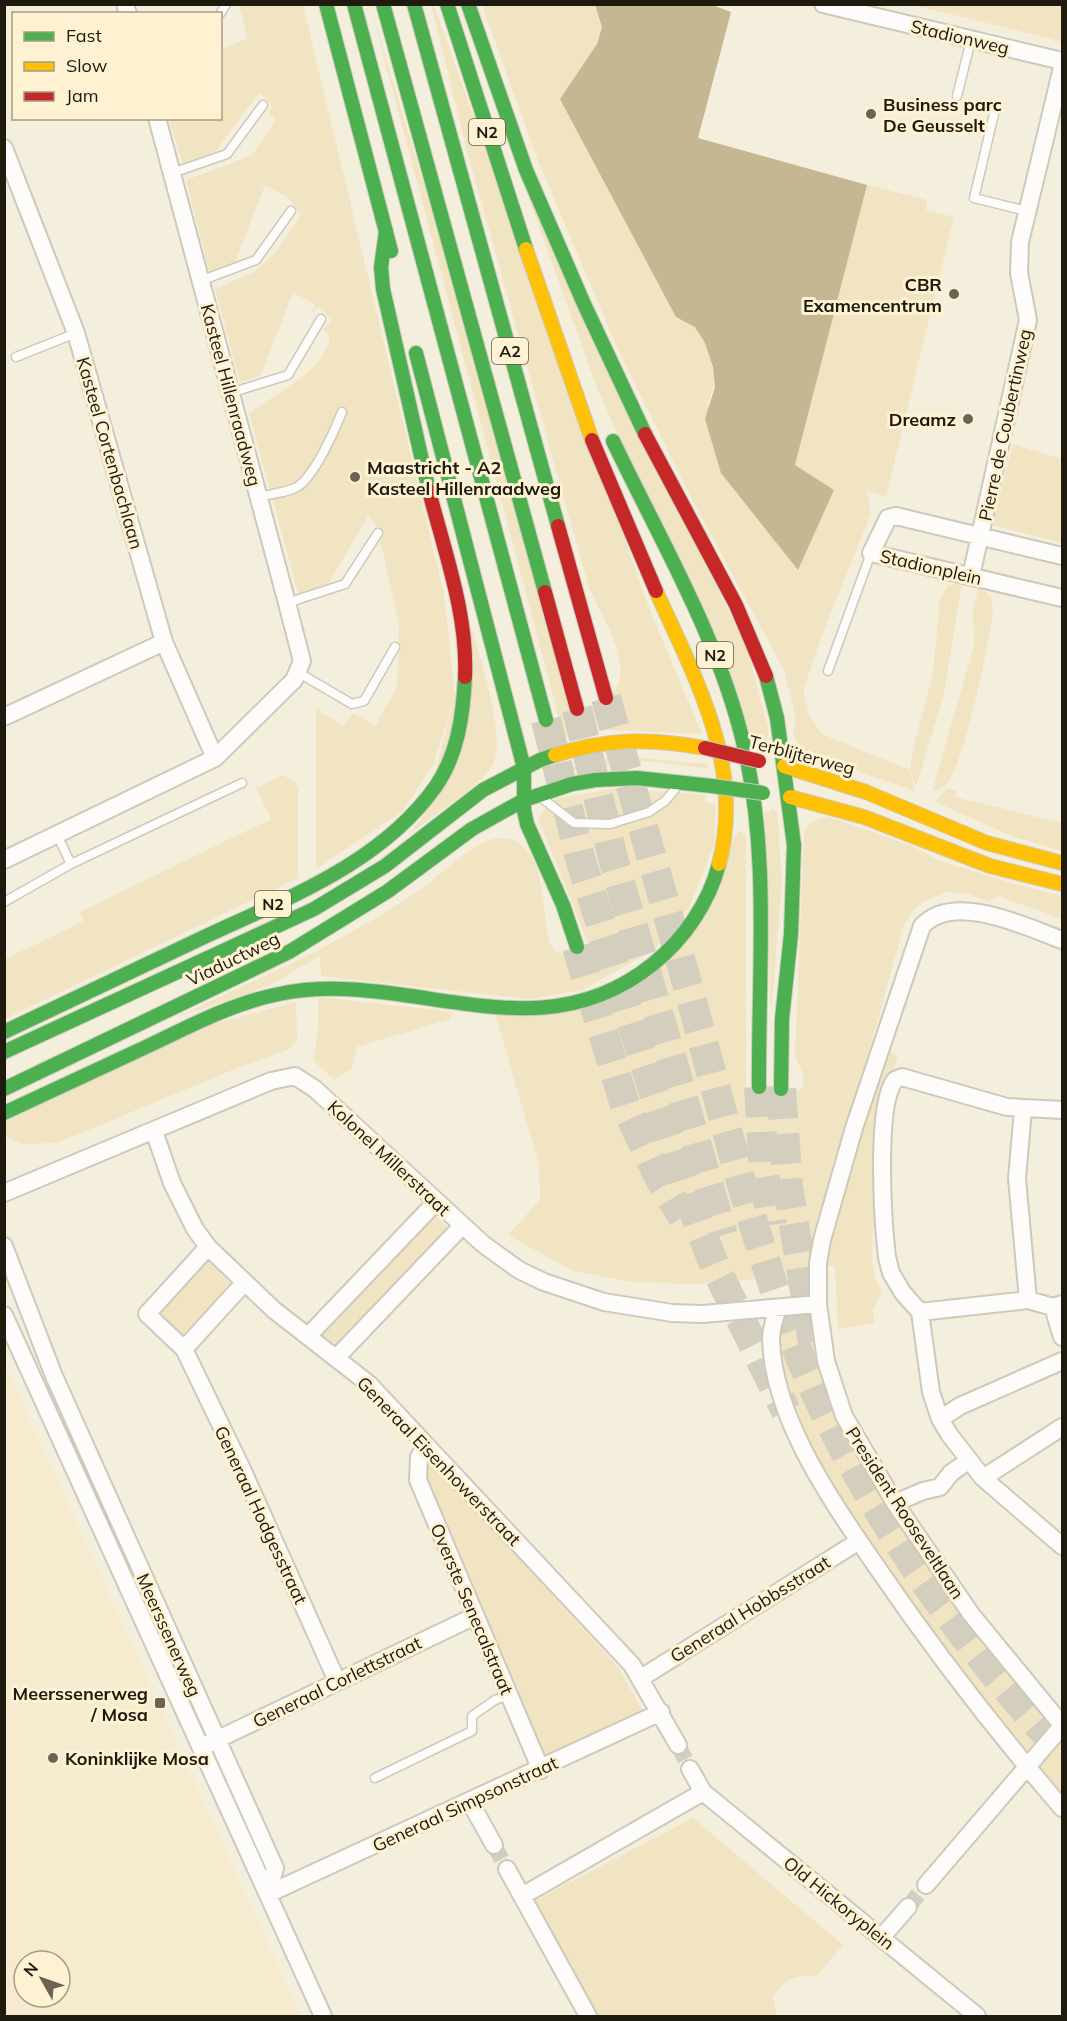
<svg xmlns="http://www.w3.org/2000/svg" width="1067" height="2021" viewBox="0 0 1067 2021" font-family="Mulish,sans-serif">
<rect width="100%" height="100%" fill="#f4eedd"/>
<path fill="#f6ebce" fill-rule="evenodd" d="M4,1365H5L301,2016H5ZM24,1961H60V1997H24Z"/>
<path fill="#f0e4c3" d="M239,5H303L444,594L455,696L433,765L402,812L316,869V709L344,726L353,713L375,726L397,688L399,624L377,526L368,516L326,587L299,596L249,413C274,395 327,369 330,336L323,330L332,319L318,307L311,313L315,304L293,293L262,372L258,376L240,382L215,289L254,272L275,253L301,215L288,197L265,185L234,265L210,274L186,180L250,156L260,145L276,120L269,113L272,106L260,92L209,160L183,166L169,119L220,118L221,50L247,38Z
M370,5L582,710C653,692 608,629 589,588L467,151L431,5H434L651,613L702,734L606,730L564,737Z
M482,5H595L602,27L597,44L560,99L705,343C714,369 719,378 707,405L798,570L834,490L795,465L867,185L927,200L926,210L954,217L886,496L867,491L871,514L822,635L803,691L810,717L822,734L910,770L915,791L811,756L795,740L793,732L796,718L784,670L687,490L617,347L538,161Z
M913,5H1062V42L1047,38Z
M515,160L748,652L769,732L763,748L754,744L597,388Z
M1013,444L1062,459V543L992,525Z
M962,582L944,694L916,787L910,769L913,750L933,672L940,599L948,586Z
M979,585L991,598L993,610C989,645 966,756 948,782C943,788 939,790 932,791L974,646L973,610Z
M472,628C480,661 509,741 491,768C478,787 427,820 407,836L425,814Z
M633,757L707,764L708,769C685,766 662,761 638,762C614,763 589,773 565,769L607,758Z
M282,775L294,781L298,788V878L5,1019V959L84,921L80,912L271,819L256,788Z
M618,788L705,795L706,802L716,804L714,845L690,906L654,950L582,990L528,999L321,976L320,956L268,986L175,1018C259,978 344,943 421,889C440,876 478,837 500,838C559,839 535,946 558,953C567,955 580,948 589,945L538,818L556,798Z
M947,788L956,791L955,797L1062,823V851L1014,837L935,802Z
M771,808L777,811L782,882L771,1013L765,811L771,812Z
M821,818H832L912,846L938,860L1007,882L1062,896V919L998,896L988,902L970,894L947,892L922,903L912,912L904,925L871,1044L898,1055L877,1126L872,1258L875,1279L882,1292L873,1309L874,1323L838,1329L835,1265L767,1278L694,1284L633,1282L573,1271L508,1235L540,1200L539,1165L495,1013L644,982L739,831L746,835V1093L795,1092L803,1087L804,1076L795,1056L804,831L812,822Z
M318,997L454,1012L450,1019L357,1047L352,1068L334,1080L313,1060L318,1030Z
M296,1002L297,1041L290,1049L242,1066L57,1143L23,1144L5,1136V1122L198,1028Z
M432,1213L453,1232L336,1353L316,1333Z
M206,1260L230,1283L182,1336L157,1313Z
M803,1324L813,1332L835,1406L1062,1733V1795C1023,1749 981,1704 945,1655C923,1624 903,1591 882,1560C851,1515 748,1377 786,1325Z
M428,1459L618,1667L644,1713L544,1760L465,1565L427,1482Z
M693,1818L843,1945L817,1976C795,1974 785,1979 773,1997L777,2016H599L534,1901Z"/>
<path fill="#c4b791" d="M595,5H712L731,12L698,138L867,185L795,465L834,490L798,570L721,473L705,419L715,387L713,367L705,343L695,327L676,317L560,99L597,44L602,27Z"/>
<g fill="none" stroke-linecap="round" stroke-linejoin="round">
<path stroke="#d4cebe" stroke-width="16" stroke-dasharray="16 8" stroke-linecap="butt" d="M678,1745L690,1769
M494,1845L507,1869
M908,1907L926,1885"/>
<path stroke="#d4cebe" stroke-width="30" stroke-dasharray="30 15" stroke-linecap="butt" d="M606,698C639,814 673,930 704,1046C737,1166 767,1290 820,1402C881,1529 966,1649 1062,1751
M577,709L614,862L723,1235
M546,720L580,858L654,1093L700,1229L717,1271L786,1411
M577,947L625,1105L660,1179L683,1217
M759,1087L764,1174L772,1225
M781,1089L788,1187L816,1361"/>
<g stroke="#cdc9bb" stroke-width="11">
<path id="lane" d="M220,14L226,4
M957,96L971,40
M995,110L974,198L1027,211
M172,173L227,154L263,105
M200,281L256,260L291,211
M16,357L76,333
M230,393L288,375L321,319
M258,497C270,494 284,493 295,488C313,480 335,430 342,412
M287,603L345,584L378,533
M828,671L871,553
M299,673L352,704L364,701L395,647
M543,799L574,823L610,824L649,812L665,801L677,787
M57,835L71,864
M4,902L71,864L242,783
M375,1778L472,1731V1716L495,1700L508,1695"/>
</g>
<g stroke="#cdc9bb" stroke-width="20">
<path id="street" d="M125,4L128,14
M823,4L1062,61
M4,148L76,333L164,642L215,758
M1062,556L896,516L888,518L871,553L1062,598
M971,576L1028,320L1019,273L1020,242L1062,68
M4,717L164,642
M4,860L215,758L294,680L302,661L287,603L157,118
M1062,940C1026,927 954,891 922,926L854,1128L822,1240L818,1263V1304L826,1361L844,1416L895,1503L971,1614L1062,1725
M1023,1110L1017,1178L1028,1300
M1062,1110L1007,1107L902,1077L895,1080C875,1105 883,1223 887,1257L891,1273L903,1293L920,1312L931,1392L940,1419L949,1434L983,1478L1062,1546
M154,1131L172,1183L195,1229L208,1247L274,1310L369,1384L632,1665L678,1745
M4,1193L271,1081L295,1076L315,1089L483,1244L519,1270L544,1282L604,1302L672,1313L703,1314L818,1304
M4,1246L54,1376L275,1868L268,1894
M208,1247L147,1314L184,1349L242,1469L337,1681
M1053,1307L1062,1337
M778,1308C775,1318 771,1328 771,1339C773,1418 831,1500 874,1563C932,1648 995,1730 1062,1808
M920,1312L1028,1300L1053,1307L1062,1304
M4,1315L323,2016
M309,1335L436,1202
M184,1349L244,1283
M337,1357L462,1226
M940,1419L960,1406L1062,1361
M425,1446L419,1457L418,1480L541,1770
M983,1478L1062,1427
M895,1503L923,1491L940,1487L951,1473L968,1461
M641,1678L859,1541
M208,1744L475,1616
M690,1769L703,1792L977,2016
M470,1802L494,1845
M507,1869L588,2016
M926,1885L1062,1726
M268,1894L661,1712
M522,1896L703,1792
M881,1938L908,1907"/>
</g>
<g stroke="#cdc9bb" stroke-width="16">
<path id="fast" d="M326,4L391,251
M354,4L546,720
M383,4L545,592
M414,4L558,526
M447,4L526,249
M468,4L526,170L584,304L645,434
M386,231L381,267L383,289L429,491
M416,353L524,768V810L527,824L563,905L577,947
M613,441C660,540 719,638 744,746C770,857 758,974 759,1087
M766,676L777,718L794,845L791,934L782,1019L781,1089
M4,1032C70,1001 136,970 202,938C285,899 381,864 436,786C458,754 463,715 465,677
M4,1052L314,909L385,866L483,790L540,760L555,755
M4,1089L289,952L388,891L472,829L524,800L572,784L595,780L637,778L712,786
M4,1113C52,1091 100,1068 148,1046C190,1026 233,1003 279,994C407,967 536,1059 653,964C684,939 709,903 719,864"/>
</g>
<g stroke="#cdc9bb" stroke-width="16">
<path id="slow" d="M526,249L592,440
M656,591C695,678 745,766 719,864
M555,755C609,738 650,738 705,748
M784,766L866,792L987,843L1062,863
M790,797L864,817L990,866L1062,884"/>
</g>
<g stroke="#cdc9bb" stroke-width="16">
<path id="jam" d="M645,434L736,605L766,676
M592,440L656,591
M429,491C444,550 468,615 465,677
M558,526L606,698
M545,592L577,709"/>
</g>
<use href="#lane" stroke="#fdfcfa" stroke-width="8"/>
<use href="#street" stroke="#fdfcfa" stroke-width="16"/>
<use href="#fast" stroke="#4caf50" stroke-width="14"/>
<use href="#slow" stroke="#ffc107" stroke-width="14"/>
<use href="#jam" stroke="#c62828" stroke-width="14"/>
<g stroke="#cdc9bb" stroke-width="16" stroke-linecap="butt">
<path id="fast-bridge" d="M712,786L763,793"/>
</g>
<g stroke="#cdc9bb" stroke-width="16" stroke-linecap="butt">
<path id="jam-bridge" d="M705,748L759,761"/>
</g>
<use href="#fast-bridge" stroke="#4caf50" stroke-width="14"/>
<use href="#jam-bridge" stroke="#c62828" stroke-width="14"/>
</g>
<g fill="#696456" stroke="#fef2d3" stroke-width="2">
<circle cx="871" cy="114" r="6"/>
<circle cx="954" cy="294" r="6"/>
<circle cx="968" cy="419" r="6"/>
<circle cx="355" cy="477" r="6"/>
<rect x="154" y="1697" width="12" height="12" rx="3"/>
<circle cx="53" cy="1758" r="6"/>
</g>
<g text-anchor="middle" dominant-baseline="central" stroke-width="6" stroke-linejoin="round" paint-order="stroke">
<g fill="#fef2d3" stroke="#615b49" stroke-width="1.5">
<rect x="469" y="119" width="36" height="26" rx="4.5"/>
<rect x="492" y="338" width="36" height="26" rx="4.5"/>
<rect x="697" y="642" width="36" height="26" rx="4.5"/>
<rect x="255" y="891" width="36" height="26" rx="4.5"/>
</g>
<g font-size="16" font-weight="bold" fill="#1e1a0e">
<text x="487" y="132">N2</text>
<text x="510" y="351">A2</text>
<text x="715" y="655">N2</text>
<text x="273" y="904">N2</text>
</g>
<g font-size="18" fill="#1e1a0e" stroke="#fef2d3">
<text transform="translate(960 37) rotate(13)">Stadionweg</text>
<text transform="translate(231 395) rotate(75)">Kasteel Hillenraadweg</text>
<text transform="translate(1005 425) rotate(-78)">Pierre de Coubertinweg</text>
<text transform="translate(110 453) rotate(74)">Kasteel Cortenbachlaan</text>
<text transform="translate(931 567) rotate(13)">Stadionplein</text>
<text transform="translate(802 755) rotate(15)">Terblijterweg</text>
<text transform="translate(233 959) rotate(-26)">Viaductweg</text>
<text transform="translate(389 1158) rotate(43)">Kolonel Millerstraat</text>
<text transform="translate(439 1461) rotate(46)">Generaal Eisenhowerstraat</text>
<text transform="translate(905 1513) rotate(57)">President Rooseveltlaan</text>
<text transform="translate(261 1515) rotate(65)">Generaal Hodgesstraat</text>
<text transform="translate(472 1609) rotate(67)">Overste Senecalstraat</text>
<text transform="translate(750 1609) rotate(-32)">Generaal Hobbsstraat</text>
<text transform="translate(169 1635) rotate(66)">Meerssenerweg</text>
<text transform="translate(337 1682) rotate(-26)">Generaal Corlettstraat</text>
<text transform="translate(465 1804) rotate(-25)">Generaal Simpsonstraat</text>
<text transform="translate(839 1903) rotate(39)">Old Hickoryplein</text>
</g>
<g font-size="18" font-weight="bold" fill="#1e1a0e" stroke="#fef2d3" text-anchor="start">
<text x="883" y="104">Business parc<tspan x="883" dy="21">De Geusselt</tspan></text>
<text x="942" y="284" text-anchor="end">CBR<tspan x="942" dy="21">Examencentrum</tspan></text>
<text x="956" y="419" text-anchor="end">Dreamz</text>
<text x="367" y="467">Maastricht - A2<tspan x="367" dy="21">Kasteel Hillenraadweg</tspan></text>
<text x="148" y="1693" text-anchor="end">Meerssenerweg<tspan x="148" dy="21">/ Mosa</tspan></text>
<text x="65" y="1758">Koninklijke Mosa</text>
</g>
</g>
<rect width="1067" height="2021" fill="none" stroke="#1e1a0e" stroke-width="12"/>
<rect x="12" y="12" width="210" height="108" fill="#fef2d3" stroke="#a49c84" stroke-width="1.5"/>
<rect x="24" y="32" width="30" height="9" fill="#4caf50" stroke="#a49c84" stroke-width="1.5"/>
<text x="66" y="42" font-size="18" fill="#1e1a0e">Fast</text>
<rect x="24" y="62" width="30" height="9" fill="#ffc107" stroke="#a49c84" stroke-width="1.5"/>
<text x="66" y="72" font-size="18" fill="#1e1a0e">Slow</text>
<rect x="24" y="92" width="30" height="9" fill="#c62828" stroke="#a49c84" stroke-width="1.5"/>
<text x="66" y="102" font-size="18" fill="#1e1a0e">Jam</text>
<g transform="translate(42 1979) rotate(310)"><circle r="28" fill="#fef2d3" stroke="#a49c84" stroke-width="1.5"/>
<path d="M0-4.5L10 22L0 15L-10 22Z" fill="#696456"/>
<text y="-9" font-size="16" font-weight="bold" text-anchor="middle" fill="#1e1a0e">N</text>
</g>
</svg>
